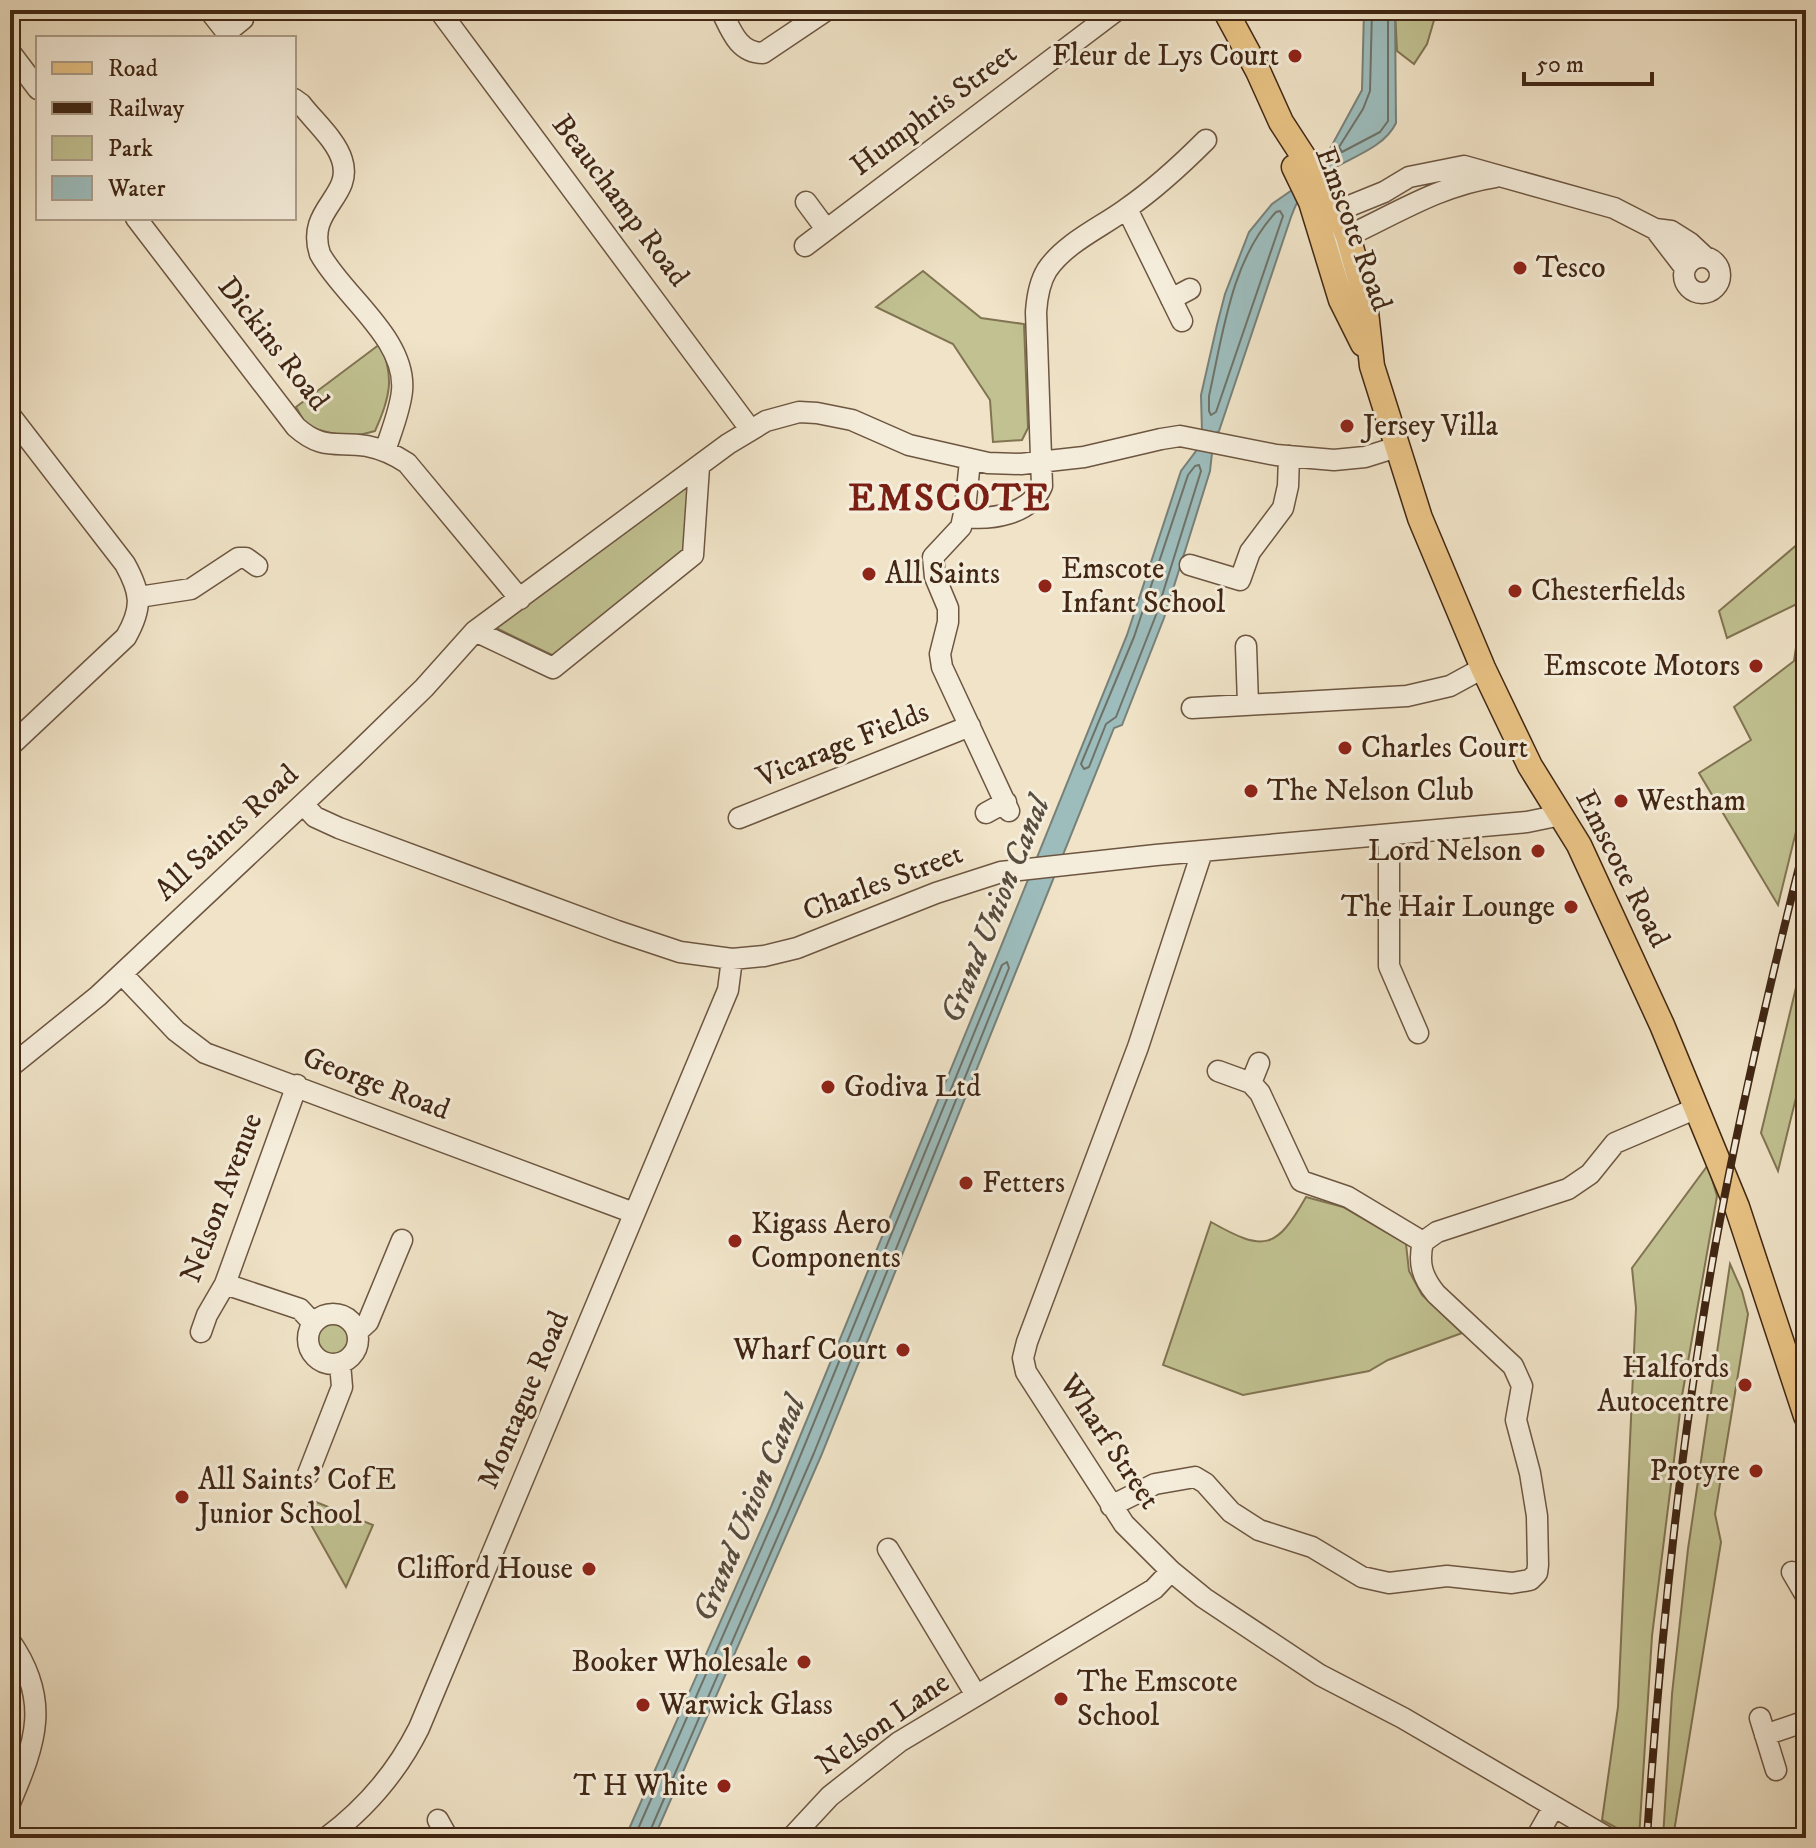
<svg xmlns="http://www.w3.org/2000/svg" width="1816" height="1848" viewBox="0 0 1816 1848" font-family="'IM FELL DW Pica',serif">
<rect width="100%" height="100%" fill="#f0e3c7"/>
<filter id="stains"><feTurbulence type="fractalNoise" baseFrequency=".0025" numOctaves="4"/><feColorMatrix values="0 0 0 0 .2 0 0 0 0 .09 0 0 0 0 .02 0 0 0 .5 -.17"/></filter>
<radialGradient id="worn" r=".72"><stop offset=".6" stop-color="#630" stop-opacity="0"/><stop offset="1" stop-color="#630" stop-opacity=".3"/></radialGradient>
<path fill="#c1c191" stroke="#817452" stroke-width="2" d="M1395,10H1437L1427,44L1414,64L1397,51Z
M923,271L981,318L1024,324L1028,428L1022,440L993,442L990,400L953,344L876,307Z
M380,344C395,377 390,398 375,431C350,439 330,435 306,425L296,407Z
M691,483L688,548L554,656L496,628Z
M1806,537V791L1778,905L1699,773L1751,740L1734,707L1794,661L1803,601L1727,638L1719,611Z
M1806,946V1057L1778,1171L1761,1133Z
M1708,1165L1717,1196L1682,1396L1652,1636L1639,1838H1635L1602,1820L1618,1707L1636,1308L1632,1268Z
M1306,1197L1343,1207L1406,1244L1409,1271L1422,1295L1462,1333L1388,1360L1369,1371L1243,1395L1163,1365L1211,1222C1264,1252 1276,1250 1306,1197Z
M1730,1264L1742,1291L1748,1314L1715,1514L1721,1542L1673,1838H1663L1672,1694L1688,1549Z
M315 1339a18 18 0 1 1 36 0a18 18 0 1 1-36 0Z
M311,1500L373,1525L346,1587L305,1514Z"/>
<path fill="#9dbdbd" stroke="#788179" stroke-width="2" d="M1364,10H1395L1396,123C1380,157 1323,162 1302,194C1297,201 1294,209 1291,217L1219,431L1214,435L1210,471L1164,618L1122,725L1114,728L821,1456L654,1838H625L771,1507L985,986L1127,635L1181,471L1196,451L1202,432L1201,395L1217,325L1225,294L1249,232L1272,204L1292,190L1325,158L1362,90Z"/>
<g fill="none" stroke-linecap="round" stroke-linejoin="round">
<path stroke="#6f7268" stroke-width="2" d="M1372,10L1370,91L1363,109L1339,147L1342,152L1380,132L1388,121V10
M1280,211L1283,216L1216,412L1211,415L1209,411V396C1223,334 1231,260 1276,212Z
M1199,465L1201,471L1156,615L1116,717L1106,724L1089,767L1084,769L1081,764L1134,637L1188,475L1195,466Z
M634,1838L778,1510L1002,965L1007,962L1009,968L814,1453L647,1838"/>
<g stroke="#6d5641" stroke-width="23">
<path id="minor" d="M209,10L231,38
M439,10L750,429
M721,10C731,30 738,53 763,53L827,10
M227,32L243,19
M10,52L38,89
M294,99L301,104C314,121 336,140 342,160C354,197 305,209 320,254C343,296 407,339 402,391C400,411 391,432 385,451
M806,202L826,229
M1127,209L1182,321
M136,218L296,427C323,451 336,441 367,446C382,449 395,455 407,463L520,599
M1655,229L1685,268
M1337,230L1348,236C1397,213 1441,185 1495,177
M805,246L1117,10
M1684 275a18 18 0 1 1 36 0a18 18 0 1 1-36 0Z
M1171,299L1190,289
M1350,300L1335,228L1337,211L1384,192L1409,177L1464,166L1614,208L1655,229L1671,231L1690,243L1705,257
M10,415L125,564C141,593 143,607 126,637L10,746
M970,461L965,509L961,527L933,557L935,577L948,608V622L940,654L942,667L1009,811
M964,517C991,520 1030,515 1042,486L1036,312C1037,297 1039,283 1047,270C1065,243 1100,228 1126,209C1155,189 1181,165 1206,140
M1190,565L1240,580L1250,552L1283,508L1288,486L1289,456
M139,597L191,589L238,558H246L257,566
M475,631L553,668L693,555L699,467
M1246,646L1248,704
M1192,708L1407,696L1450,686L1483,668
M303,804L315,817L339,828L617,931L680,952L732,959L764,956L797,948L936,893L1001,872L1156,855L1527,822L1561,815
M986,813L1006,802
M739,818L970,726
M1389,835V966L1418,1033
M1202,852L1138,1047L1027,1342L1023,1358L1026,1372L1124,1524L1171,1571L1204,1598L1320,1675L1403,1718L1608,1838
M122,974L176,1031L205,1053L634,1213
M10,1067L98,996L353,757L424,688L475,631L728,444L766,421L799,412L817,413L852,420L909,445L988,463L1021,464L1084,457L1161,439L1180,436L1276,455L1334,460L1365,457L1397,447
M1218,1071L1251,1083L1260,1093L1301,1181L1348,1197L1423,1242
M1251,1083L1259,1063
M225,1284L300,1309L313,1323
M308 1339a25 25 0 1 1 50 0a25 25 0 1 1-50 0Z
M201,1332L207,1315L225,1284L297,1085
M357,1332L368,1322L402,1240
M308,1474L342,1387L340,1363
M1111,1506L1155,1484L1195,1477L1205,1483L1231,1512L1259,1530L1312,1547L1362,1577L1389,1583L1447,1576L1512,1583L1530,1580L1537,1573L1538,1565L1537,1516L1530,1473L1516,1420L1522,1386L1513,1366L1436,1294C1422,1277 1418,1263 1423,1242L1437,1232L1568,1189L1590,1174L1615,1143L1697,1108
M888,1549L976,1695
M1792,1572L1806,1596
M10,1641C51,1700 36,1742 10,1803
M1760,1718L1776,1770
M1765,1735L1806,1721
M438,1820L448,1838
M326,1838C365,1809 397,1772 419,1728L728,990L732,959
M791,1838L830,1796L899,1742L1154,1589L1171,1571
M1536,1838L1553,1808"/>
</g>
<g stroke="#412714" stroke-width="27">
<path id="major" d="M1225,10L1258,71L1281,122L1331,199L1348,236L1364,294L1372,366L1420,518L1483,668L1530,766L1579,845L1662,1025L1737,1207L1806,1416
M1294,167L1311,202L1341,300L1363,344"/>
</g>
<use href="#minor" stroke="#f5eddb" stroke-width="20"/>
<use href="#major" stroke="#e8c284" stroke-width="24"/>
<g stroke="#412714" stroke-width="8">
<path id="rail" d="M1647,1838C1660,1640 1680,1443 1715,1247C1740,1110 1772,974 1806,839"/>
</g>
<use href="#rail" stroke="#f5eddb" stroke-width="5" stroke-dasharray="15" stroke-linecap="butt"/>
</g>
<g fill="#8f2418" stroke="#f5eddb" stroke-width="3">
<circle cx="1295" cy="56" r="8"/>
<circle cx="1520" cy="268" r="8"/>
<circle cx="1347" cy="426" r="8"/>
<circle cx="869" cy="574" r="8"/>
<circle cx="1045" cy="586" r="8"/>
<circle cx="1515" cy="591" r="8"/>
<circle cx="1756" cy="666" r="8"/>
<circle cx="1345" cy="748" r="8"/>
<circle cx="1251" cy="791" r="8"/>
<circle cx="1621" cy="801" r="8"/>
<circle cx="1538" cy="851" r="8"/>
<circle cx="1571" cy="907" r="8"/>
<circle cx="828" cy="1087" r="8"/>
<circle cx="966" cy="1183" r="8"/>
<circle cx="735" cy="1241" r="8"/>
<circle cx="903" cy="1350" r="8"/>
<circle cx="1745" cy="1385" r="8"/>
<circle cx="1756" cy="1471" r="8"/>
<circle cx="182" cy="1497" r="8"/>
<circle cx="589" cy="1569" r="8"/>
<circle cx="804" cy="1662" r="8"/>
<circle cx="1061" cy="1699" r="8"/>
<circle cx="643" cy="1705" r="8"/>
<circle cx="724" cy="1786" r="8"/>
</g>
<g text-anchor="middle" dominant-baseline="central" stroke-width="6" stroke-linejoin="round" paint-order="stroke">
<g font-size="30" fill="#412714" stroke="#f5eddb" text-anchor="start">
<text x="1279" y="56" text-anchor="end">Fleur de Lys Court</text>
<text x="1536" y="268">Tesco</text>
<text x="1363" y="426">Jersey Villa</text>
<text x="1061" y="569">Emscote<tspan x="1061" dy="34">Infant School</tspan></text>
<text x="885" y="574">All Saints</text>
<text x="1531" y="591">Chesterfields</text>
<text x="1740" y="666" text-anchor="end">Emscote Motors</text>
<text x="1361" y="748">Charles Court</text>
<text x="1267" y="791">The Nelson Club</text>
<text x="1637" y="801">Westham</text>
<text x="1522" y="851" text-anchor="end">Lord Nelson</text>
<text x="1555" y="907" text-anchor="end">The Hair Lounge</text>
<text x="844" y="1087">Godiva Ltd</text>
<text x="982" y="1183">Fetters</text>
<text x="751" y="1224">Kigass Aero<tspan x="751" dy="34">Components</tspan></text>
<text x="887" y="1350" text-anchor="end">Wharf Court</text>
<text x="1729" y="1368" text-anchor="end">Halfords<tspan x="1729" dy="34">Autocentre</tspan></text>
<text x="1740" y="1471" text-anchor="end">Protyre</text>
<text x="198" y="1480">All Saints' CofE<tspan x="198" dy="34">Junior School</tspan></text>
<text x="573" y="1569" text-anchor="end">Clifford House</text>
<text x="788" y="1662" text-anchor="end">Booker Wholesale</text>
<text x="1077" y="1682">The Emscote<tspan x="1077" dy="34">School</tspan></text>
<text x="659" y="1705">Warwick Glass</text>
<text x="708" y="1786" text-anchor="end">T H White</text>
</g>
<g font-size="30" fill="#412714" stroke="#f5eddb">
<text transform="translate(934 110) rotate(-37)">Humphris Street</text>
<text transform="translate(620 201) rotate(53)">Beauchamp Road</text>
<text transform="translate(1353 229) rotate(70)">Emscote Road</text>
<text transform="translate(273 344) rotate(52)">Dickins Road</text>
<text transform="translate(843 745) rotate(-22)">Vicarage Fields</text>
<text transform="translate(227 833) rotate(-43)">All Saints Road</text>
<text transform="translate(1622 869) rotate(63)">Emscote Road</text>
<text transform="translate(883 883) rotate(-21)">Charles Street</text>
<text transform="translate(376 1084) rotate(21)">George Road</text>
<text transform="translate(222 1198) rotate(-69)">Nelson Avenue</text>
<text transform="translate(524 1400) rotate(-67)">Montague Road</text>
<text transform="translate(1109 1442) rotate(56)">Wharf Street</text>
<text transform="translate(883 1724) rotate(-35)">Nelson Lane</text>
</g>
<g font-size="32" font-style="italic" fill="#584c3e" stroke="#f5eddb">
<text transform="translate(996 910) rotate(-68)">Grand Union Canal</text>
<text transform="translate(750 1509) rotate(-67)">Grand Union Canal</text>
</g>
<g font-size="38" font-weight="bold" letter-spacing="2" fill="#7a1f14" stroke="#f5eddb">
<text x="950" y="499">EMSCOTE</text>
</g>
</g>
<rect width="1816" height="1848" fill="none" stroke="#f0e3c7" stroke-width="40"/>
<rect x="12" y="12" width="1792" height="1824" fill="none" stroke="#412714" stroke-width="4"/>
<rect x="20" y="20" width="1776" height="1808" fill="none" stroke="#412714" stroke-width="2"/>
<rect x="36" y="36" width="260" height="184" fill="#f5eddb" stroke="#ad9e8b" stroke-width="2"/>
<rect x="52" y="62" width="40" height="12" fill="#e8c284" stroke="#ad9e8b" stroke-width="2"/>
<text x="108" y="76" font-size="24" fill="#412714">Road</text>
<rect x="52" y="102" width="40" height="12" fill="#412714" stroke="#ad9e8b" stroke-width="2"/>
<text x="108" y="116" font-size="24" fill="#412714">Railway</text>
<rect x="52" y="136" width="40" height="24" fill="#c1c191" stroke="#ad9e8b" stroke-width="2"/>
<text x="108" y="156" font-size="24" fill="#412714">Park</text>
<rect x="52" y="176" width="40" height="24" fill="#9dbdbd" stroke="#ad9e8b" stroke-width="2"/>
<text x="108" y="196" font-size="24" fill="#412714">Water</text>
<path d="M1524 72v12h128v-12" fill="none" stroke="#412714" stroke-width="4"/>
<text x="1536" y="72" font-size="24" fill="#412714" stroke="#f5eddb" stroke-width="6" paint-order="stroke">50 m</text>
<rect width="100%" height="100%" filter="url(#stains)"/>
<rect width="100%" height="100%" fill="url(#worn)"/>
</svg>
